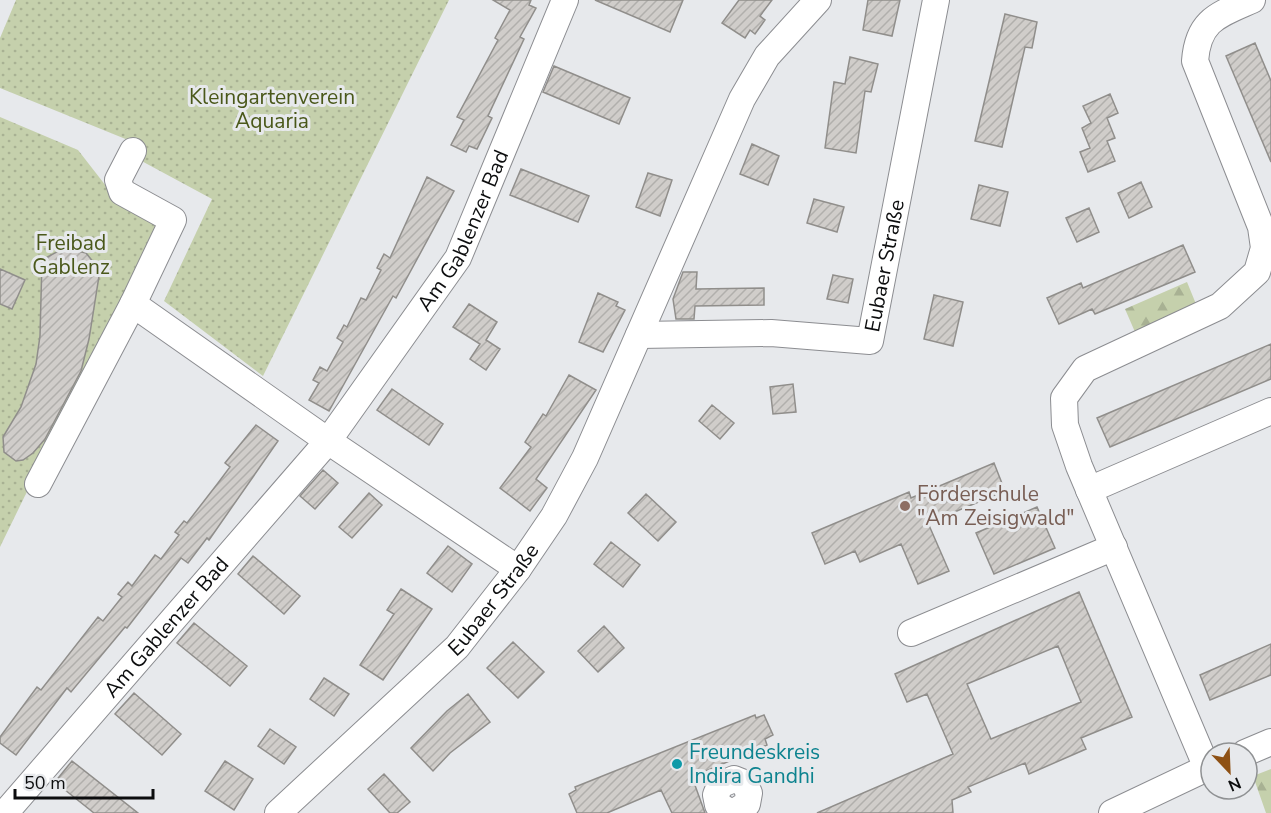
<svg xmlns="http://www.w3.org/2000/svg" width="1271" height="813" viewBox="0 0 1271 813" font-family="'Nunito Sans',sans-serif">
<defs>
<pattern id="forest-firs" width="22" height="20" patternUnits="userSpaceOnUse" patternTransform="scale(1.5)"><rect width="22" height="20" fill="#c5d0ac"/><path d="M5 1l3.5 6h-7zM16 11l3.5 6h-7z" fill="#a8b193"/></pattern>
<pattern id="park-dots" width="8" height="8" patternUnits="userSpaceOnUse" patternTransform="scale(1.5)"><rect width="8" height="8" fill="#c5d0ac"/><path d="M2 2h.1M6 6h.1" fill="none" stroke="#a8b193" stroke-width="1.8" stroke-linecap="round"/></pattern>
<pattern id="building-hatch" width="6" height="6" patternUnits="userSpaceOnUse" patternTransform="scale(1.5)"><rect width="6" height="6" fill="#d0cdca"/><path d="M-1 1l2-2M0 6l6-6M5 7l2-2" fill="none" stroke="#b1afac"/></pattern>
</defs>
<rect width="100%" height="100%" fill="#e7e9ec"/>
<path fill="url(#forest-firs)" d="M1187,282L1196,304L1135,332L1125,309Z
M1271,769V813H1266L1253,776Z"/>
<path fill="url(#park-dots)" d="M16,0H449L263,376L164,301L212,199L136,158L128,140L0,88V38Z
M0,117L78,150L120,204L157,225L0,547Z"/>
<path fill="url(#building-hatch)" stroke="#908e8b" stroke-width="1.5" fill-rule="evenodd" d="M493,0H531L529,5L536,8L520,37L524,39L488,116L492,118L477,149L469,146L466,152L451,145L464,120L457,117L498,40L495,38L510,10Z
M595,0H683L670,32Z
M739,0H772L760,16L765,20L755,34L750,30L745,38L722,23Z
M868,0H900L892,36L863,30Z
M1005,14L1037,22L1032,48L1025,47L1002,147L975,141Z
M1255,43L1271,81V162L1226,56Z
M850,57L878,64L871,92L865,91L856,153L825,148L834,82L845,84Z
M554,66L630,98L619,124L543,92Z
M1110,94L1118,113L1107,118L1115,138L1107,141L1115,161L1088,172L1080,152L1090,148L1082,128L1091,123L1083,106Z
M752,144L779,156L768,185L740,174Z
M521,169L589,196L578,222L510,195Z
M648,173L672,180L660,216L636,207Z
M427,177L454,191L396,298L393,296L329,411L309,400L319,383L313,380L320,367L327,371L343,342L337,338L344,325L347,327L361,298L366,300L381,270L377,268L384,254L390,258Z
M1141,182L1152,207L1129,218L1118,193Z
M979,185L1008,192L1000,226L971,219Z
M814,199L844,207L837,232L807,223Z
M1089,208L1099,232L1077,242L1066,218Z
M1183,245L1195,272L1095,314L1092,309L1059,324L1047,298L1081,283L1083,288Z
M64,248L86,253L94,263L99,276L89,339L81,371L45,439L33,453L23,460L16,461L4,452L3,437L21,407L36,364L40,336L42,260Z
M0,269L25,280L12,309L0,304Z
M683,272H697L696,289L764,288V305L695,306L694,319H676L673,299Z
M833,275L853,279L848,303L827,299Z
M598,293L618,302L616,306L625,310L603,352L579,342Z
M934,295L963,302L953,346L924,339Z
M469,304L497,322L486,340L500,349L486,370L470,359L480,344L453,327Z
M1271,344V379L1110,447L1097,418Z
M569,375L596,390L536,479L547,488L530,511L500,488L531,447L525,442L543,414L546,416Z
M793,384L796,412L773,414L770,387Z
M392,389L443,424L429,445L377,410Z
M712,405L734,423L720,439L699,421Z
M256,425L278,441L209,540L207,538L188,563L181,558L127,628L125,627L71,692L67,688L16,755L0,743V737L37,687L41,690L98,617L103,621L122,597L118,594L128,582L132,586L155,555L161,559L179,535L175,532L184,521L187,523L218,483L230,467L225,463Z
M994,463L1005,491L928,523L949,571L918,584L901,544L860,562L855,551L825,564L812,533L909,492L911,498Z
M323,470L338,483L315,509L300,496Z
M369,493L382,505L352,538L339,527Z
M646,494L676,522L658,541L628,513Z
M1037,507L1055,548L994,574L976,533Z
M611,542L640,565L623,587L594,564Z
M448,546L472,564L452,592L427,573Z
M253,556L300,596L284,614L238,574Z
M401,589L432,609L383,680L360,665L394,614L387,610Z
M1079,592L1132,717L1081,738L1086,749L1029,774L1025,763L968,787L971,792L952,800L953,813H817L953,754L927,694L907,702L895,674ZM1058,646L1081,702L991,739L967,684Z
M194,623L247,666L230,686L177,643Z
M604,626L624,648L598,672L578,651Z
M513,642L544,672L518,698L487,668Z
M1271,644V675L1210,700L1200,675Z
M324,678L349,694L334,716L310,699Z
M134,693L181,734L162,755L115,714Z
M468,694L490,722L450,753L433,771L411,748L447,711Z
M755,715L756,718L764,715L773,735L765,739L767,745L692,777L705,813H672L661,790L607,813H577L569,794L576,790L575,787Z
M270,729L296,747L284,764L258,746Z
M72,761L138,813H94L55,782Z
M225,761L253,779L234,810L205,791Z
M384,774L410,802L397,813H390L368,789Z"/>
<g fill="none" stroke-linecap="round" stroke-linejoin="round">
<g stroke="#8c8d91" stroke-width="28">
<g id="minor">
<path d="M133,151L118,180L122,192L173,220L133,304"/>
<path id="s1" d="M639,335L771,333L870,341L936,0"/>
<path d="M38,484L133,304L328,441L518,569"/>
<path d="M1089,490L1271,411"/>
<path d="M911,633L1114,547"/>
<path d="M1245,753L1271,742"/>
<path d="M1207,768L1079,466L1065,425L1064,398L1085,369L1220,306L1257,272L1264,248L1261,227L1195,61C1198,20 1218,15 1252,0"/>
<path id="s2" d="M5,813L328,441L458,258L565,0"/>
<path id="s3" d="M278,813L457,647L518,569L554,516L585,458L742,99L767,56L818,0"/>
<path d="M732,813L718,805L716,795L720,785L734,779L744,783L749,793L747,804L733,813"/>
<path d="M1112,813L1211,766"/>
</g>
</g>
<use href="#minor" stroke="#fff" stroke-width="26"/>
</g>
<circle fill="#8d6e63" stroke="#e7e9ec" stroke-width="2" cx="905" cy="506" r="6"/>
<circle fill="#0f9aa8" stroke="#e7e9ec" stroke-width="2" cx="677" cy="764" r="6"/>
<g text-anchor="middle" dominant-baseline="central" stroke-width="6" stroke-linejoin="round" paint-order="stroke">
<g font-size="21" fill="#4a581a" stroke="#e7e9ec">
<text x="272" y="97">Kleingartenverein<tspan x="272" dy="24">Aquaria</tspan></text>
<text x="71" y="243">Freibad<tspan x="71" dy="24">Gablenz</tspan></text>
</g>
<g font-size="21" fill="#0c0d0e" stroke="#e7e9ec">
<text stroke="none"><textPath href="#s2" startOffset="744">Am Gablenzer Bad</textPath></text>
<text stroke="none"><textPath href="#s1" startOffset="308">Eubaer Straße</textPath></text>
<text stroke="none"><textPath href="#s3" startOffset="304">Eubaer Straße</textPath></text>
<text stroke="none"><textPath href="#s2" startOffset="246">Am Gablenzer Bad</textPath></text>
</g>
<g font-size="21" fill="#785e54" stroke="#e7e9ec" text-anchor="start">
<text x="917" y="494">Förderschule<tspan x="917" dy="24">"Am Zeisigwald"</tspan></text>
</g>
<g font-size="21" fill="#0d838f" stroke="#e7e9ec" text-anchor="start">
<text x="689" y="752">Freundeskreis<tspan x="689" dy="24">Indira Gandhi</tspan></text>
</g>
</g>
<g transform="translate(1229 771) rotate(157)"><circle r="28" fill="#e7e9ec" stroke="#8f9193" stroke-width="1.5"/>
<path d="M0-4.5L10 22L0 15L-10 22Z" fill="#8e5114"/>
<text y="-9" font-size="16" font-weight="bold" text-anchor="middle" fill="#0c0d0e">N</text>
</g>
<path d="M15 789v9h138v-9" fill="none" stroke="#0c0d0e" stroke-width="3"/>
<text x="24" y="789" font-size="18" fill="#0c0d0e" stroke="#e7e9ec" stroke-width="4.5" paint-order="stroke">50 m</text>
</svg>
